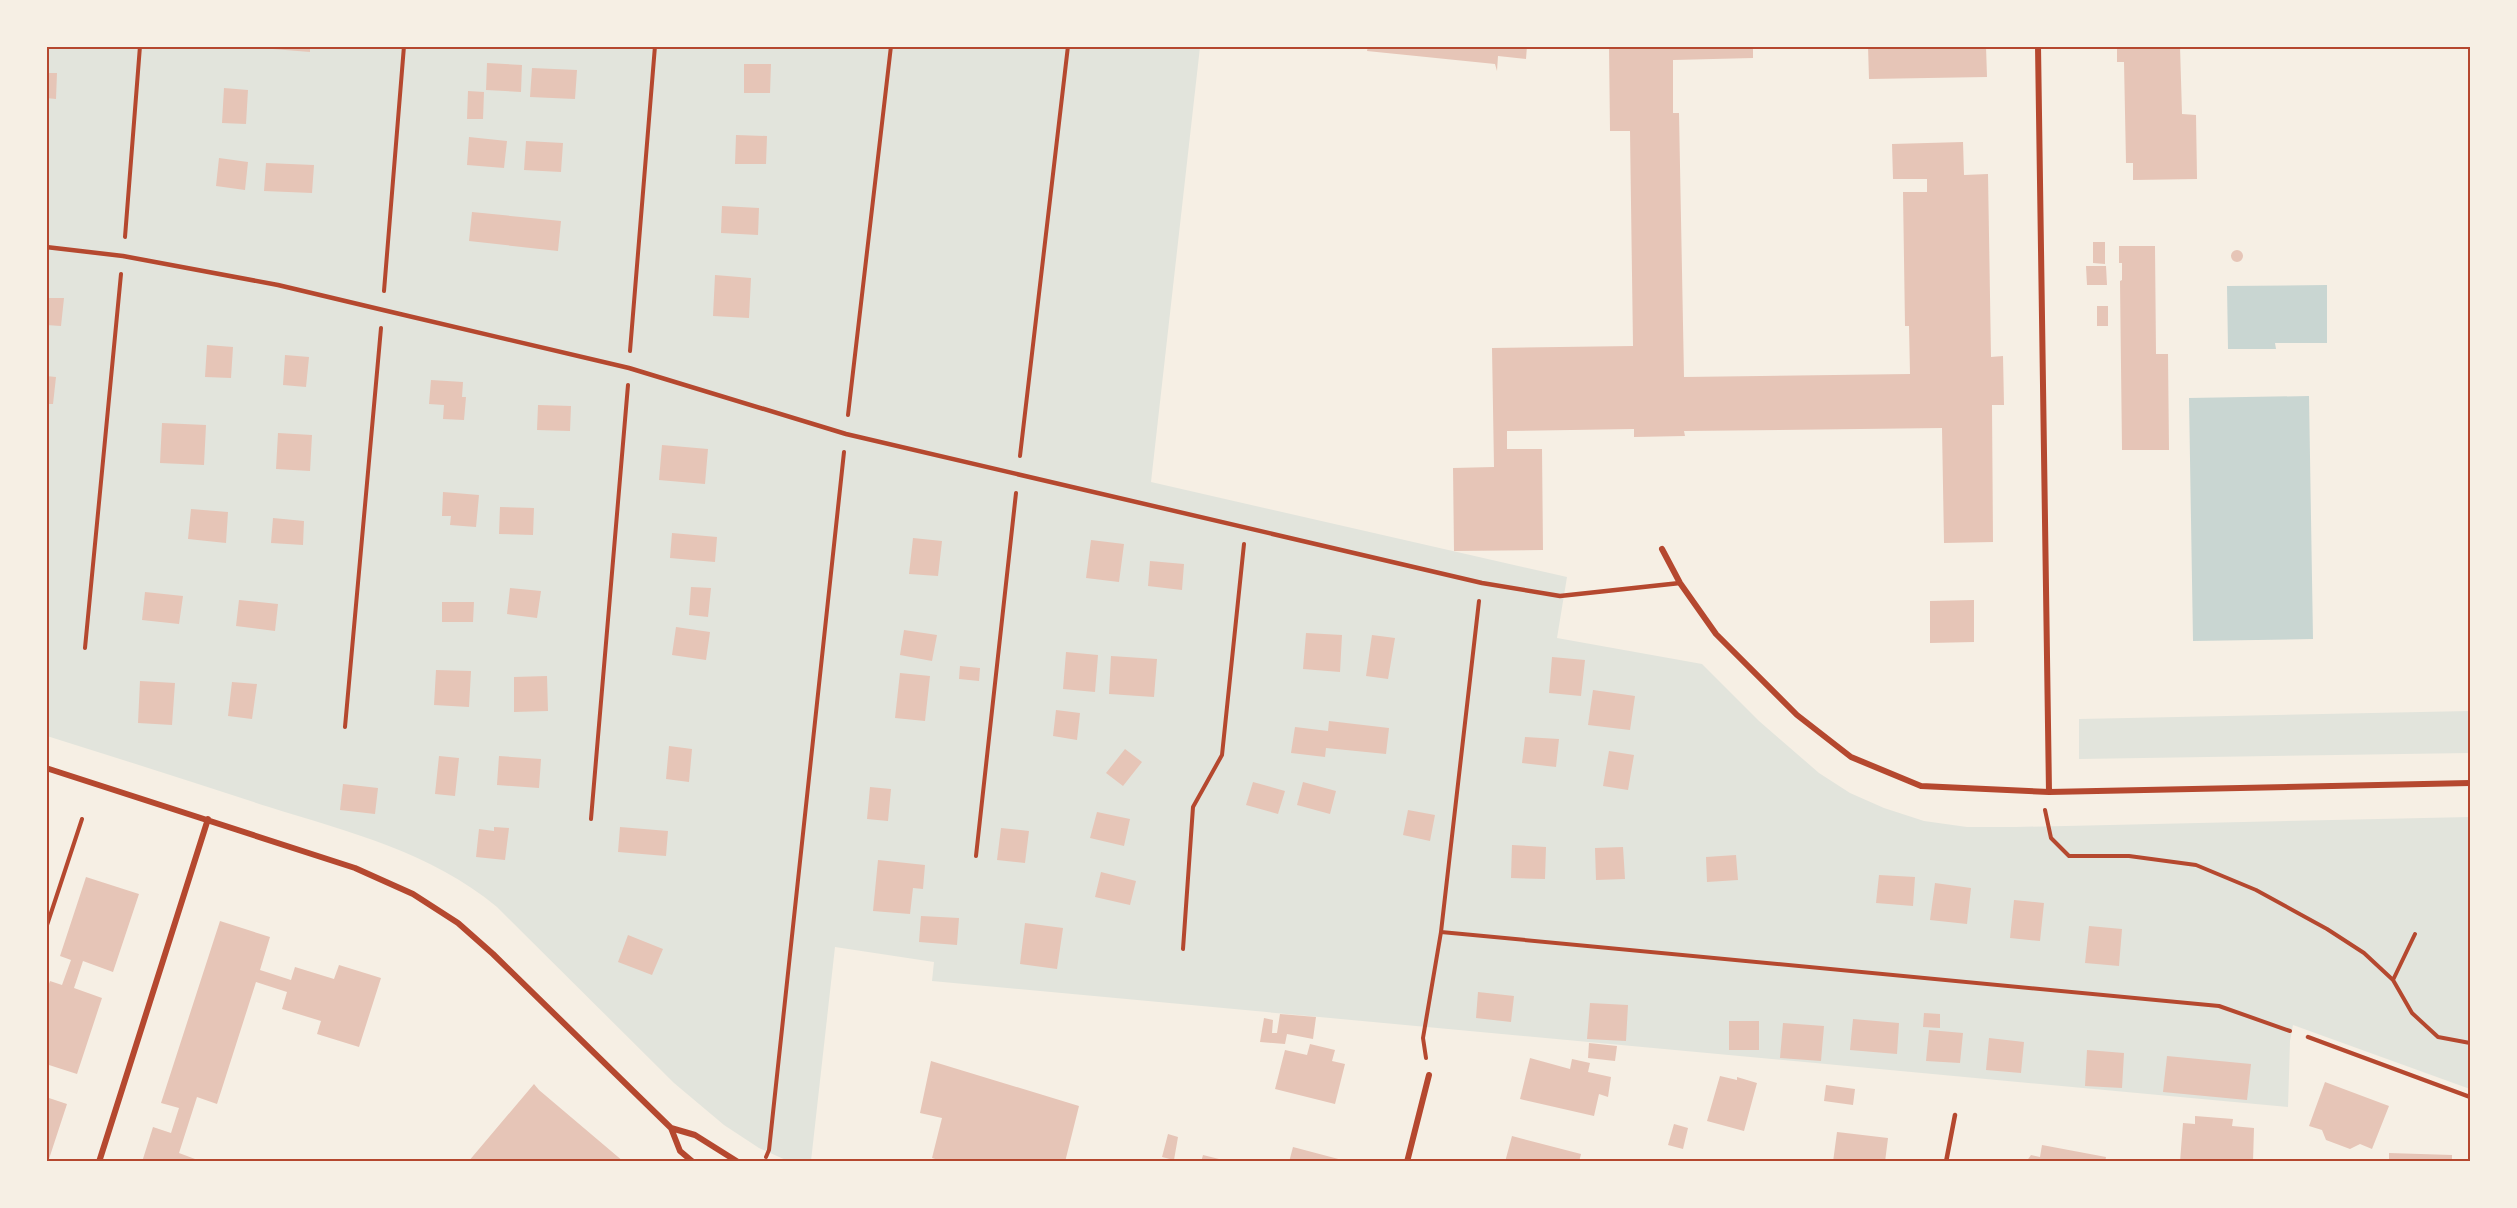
<svg xmlns="http://www.w3.org/2000/svg" width="2517" height="1208" viewBox="0 0 2517 1208" font-family="Poppins,sans-serif">
<rect width="100%" height="100%" fill="#f6efe4"/>
<path fill="#e2e4dc" d="M47,47H1200L1151,482L1567,577L1557,638L1702,664L1759,721L1819,773L1850,793L1884,808L1924,821L1967,827H2016L2470,817V1089L2293,1025L2290,1041L2288,1107L932,981L934,962L835,947L811,1161H788L759,1148L724,1125L674,1083L497,907C431,852 349,832 269,807C195,783 121,759 47,736Z
M2470,711V753L2079,759V719Z"/>
<path fill="#c9d6d2" d="M2327,285V343H2275L2276,349H2228L2227,286Z
M2309,396L2313,639L2193,641L2189,398Z"/>
<path fill="#e6c5b7" d="M273,46H310V52L273,49Z
M1368,46H1527L1526,59L1498,56L1497,71L1495,64L1367,51Z
M1609,46H1753V58L1673,60V113H1679L1684,377L1910,374L1909,326H1905L1903,192H1927V179H1893L1892,144L1963,142L1964,175L1988,174L1991,357L2003,356L2004,405H1992L1993,542L1944,543L1942,428L1684,431L1685,436L1634,437V429L1507,431V449H1542L1543,550L1454,551L1453,468L1494,467L1492,348L1633,346L1630,131H1610Z
M1868,46H1986L1987,77L1869,79Z
M2117,46H2180L2182,114L2196,115L2197,179L2133,180V163H2126L2124,62H2117Z
M487,63L522,65L521,92L486,90Z
M744,64H771L770,93H744Z
M532,68L577,70L575,99L530,97Z
M46,73H57L56,99L46,98Z
M224,88L248,90L246,124L222,123Z
M468,91L484,92L483,119H467Z
M736,135L767,136L766,164H735Z
M469,137L507,141L504,168L467,165Z
M526,141L563,143L561,172L524,170Z
M219,158L248,162L245,190L216,186Z
M266,163L314,165L312,193L264,191Z
M722,206L759,208L758,235L721,233Z
M472,212L561,221L558,251L469,241Z
M2093,242H2105V264L2093,263Z
M2119,246H2155L2156,354H2168L2169,450H2122L2120,281L2122,280V263H2119Z
M2231 256a6 6 0 1 1 12 0a6 6 0 1 1-12 0Z
M2086,266H2106L2107,285H2087Z
M715,275L751,278L749,318L713,316Z
M46,298H64L61,326L46,325Z
M2097,306H2108V326H2097Z
M207,345L233,347L231,378L205,377Z
M285,355L309,357L306,387L283,385Z
M46,376L56,377L53,404H46Z
M431,380L463,382L462,397H466L464,420L443,419L444,405L429,404Z
M538,405L571,406L570,431L537,430Z
M162,423L206,425L204,465L160,463Z
M278,433L312,435L310,471L276,469Z
M662,445L708,449L705,484L659,480Z
M443,492L479,495L476,527L450,525L451,516H442Z
M500,507L534,508L533,535L499,534Z
M191,509L228,512L226,543L188,539Z
M273,518L304,521L303,545L271,543Z
M672,533L717,537L715,562L670,558Z
M913,538L942,541L938,576L909,574Z
M1091,540L1124,544L1119,582L1086,578Z
M1150,561L1184,564L1182,590L1148,586Z
M691,587L711,588L708,617L689,615Z
M510,588L541,591L537,618L507,614Z
M145,592L183,596L179,624L142,620Z
M239,600L278,604L275,631L236,626Z
M1974,600V642L1930,643V601Z
M442,602H474L473,622H442Z
M676,627L710,632L706,660L672,655Z
M904,630L937,635L932,661L900,655Z
M1306,633L1342,635L1340,672L1303,669Z
M1372,635L1395,638L1388,679L1366,676Z
M1066,652L1098,655L1095,692L1063,689Z
M1111,656L1157,659L1154,697L1109,694Z
M1552,657L1585,660L1581,696L1549,693Z
M960,666L980,668L979,681L959,679Z
M436,670L471,671L469,707L434,705Z
M900,673L930,676L925,721L895,718Z
M547,676L548,711L514,712V677Z
M140,681L175,683L172,725L138,723Z
M232,682L257,684L252,719L228,716Z
M1593,690L1635,696L1630,730L1588,725Z
M1056,710L1080,713L1077,740L1053,736Z
M1329,721L1389,728L1386,754L1326,748L1325,757L1291,753L1295,727L1328,731Z
M1525,737L1559,739L1556,767L1522,763Z
M669,746L692,749L689,782L666,779Z
M1125,749L1142,762L1123,786L1106,773Z
M1609,751L1634,755L1628,790L1603,786Z
M439,756L459,758L455,796L435,794Z
M499,756L541,759L539,788L497,785Z
M1253,782L1285,791L1278,814L1246,805Z
M1303,782L1336,791L1330,814L1297,805Z
M343,784L378,788L375,814L340,810Z
M870,787L891,789L888,821L867,819Z
M1408,810L1435,815L1430,841L1403,835Z
M1097,812L1130,819L1124,846L1090,838Z
M494,827L509,828L505,860L476,857L479,829L494,831Z
M620,827L668,831L666,856L618,852Z
M1001,828L1029,831L1025,863L997,860Z
M1512,845L1546,847L1545,879L1511,878Z
M1623,847L1625,879L1596,880L1595,848Z
M1736,855L1738,880L1707,882L1706,857Z
M878,860L925,865L923,889L913,888L910,914L873,911Z
M1101,872L1136,881L1130,905L1095,897Z
M1879,875L1915,877L1913,906L1876,903Z
M86,877L139,894L113,972L83,961L74,988L102,998L77,1074L49,1065L46,1072V992L50,981L62,985L71,960L60,956Z
M1935,883L1971,888L1967,924L1930,920Z
M2014,900L2044,903L2040,941L2010,938Z
M921,916L959,918L957,945L919,942Z
M220,921L270,937L260,970L291,980L295,967L334,979L339,965L381,978L359,1047L317,1034L321,1021L282,1009L287,992L256,982L217,1104L197,1097L179,1153L203,1162H142L153,1127L171,1133L179,1108L161,1103Z
M1025,923L1063,928L1057,969L1020,964Z
M2089,926L2122,929L2119,966L2085,963Z
M628,935L663,949L652,975L618,962Z
M1478,992L1514,996L1511,1022L1476,1018Z
M1590,1003L1628,1005L1626,1041L1587,1039Z
M1924,1013L1940,1014V1028L1923,1027Z
M1280,1014L1316,1017L1313,1039L1287,1034L1285,1044L1260,1042L1264,1018L1273,1020L1272,1033H1277Z
M1853,1019L1899,1023L1897,1054L1850,1050Z
M1729,1021H1759V1050H1729Z
M1783,1023L1824,1026L1821,1061L1780,1058Z
M1929,1030L1963,1033L1960,1063L1926,1061Z
M1989,1038L2024,1042L2021,1073L1986,1070Z
M1589,1043L1617,1046L1615,1061L1588,1058Z
M1310,1044L1335,1050L1332,1061L1345,1064L1335,1104L1275,1089L1285,1050L1307,1055Z
M2087,1050L2124,1053L2122,1088L2085,1086Z
M2167,1056L2251,1064L2247,1100L2163,1092Z
M1530,1058L1570,1069L1572,1059L1590,1063L1588,1072L1611,1077L1608,1097L1599,1094L1594,1116L1520,1099Z
M931,1061L1079,1106L1065,1162H945L932,1158L942,1118L920,1113Z
M1720,1076L1737,1080V1077L1757,1083L1744,1131L1707,1121Z
M2325,1082L2389,1106L2372,1149L2360,1144L2350,1149L2326,1140L2322,1130L2309,1126Z
M534,1084L539,1090L624,1162H468Z
M1826,1085L1855,1089L1853,1105L1824,1101Z
M46,1097L67,1104L48,1162H46Z
M2195,1116L2233,1119L2232,1126L2254,1128L2253,1162H2180L2183,1123L2195,1124Z
M1674,1124L1688,1128L1683,1149L1668,1145Z
M1837,1132L1888,1138L1885,1162H1833Z
M1168,1134L1178,1137L1174,1160L1162,1157Z
M1512,1136L1581,1154L1579,1162H1505Z
M2042,1145L2106,1157L2105,1162H2026L2031,1155L2040,1157Z
M1293,1147L1346,1161V1162H1289Z
M2389,1153L2452,1155V1162H2389Z
M1203,1155L1227,1161L1226,1162H1201Z"/>
<g fill="none" stroke-linecap="round" stroke-linejoin="round">
<path stroke="#b5482f" stroke-width="4" d="M125,237L140,46
M384,291L404,46
M630,351L655,46
M848,415L891,46
M1020,456L1068,46
M85,648L121,274
M345,727L381,328
M2045,810L2051,838L2069,856H2129L2196,865L2256,890L2327,929L2364,953L2393,980L2412,1013L2438,1037L2470,1043
M591,819L628,385
M976,856L1016,493
M46,928L82,819
M1441,932L2219,1006L2290,1031
M1183,949L1193,807L1222,755L1244,544
M2393,980L2415,934
M1426,1058L1423,1038L1441,932L1479,601
M766,1157L769,1150L844,452"/>
<path stroke="#b5482f" stroke-width="4.5" d="M46,247L123,256L278,285L383,310L629,368L846,434L1482,583L1560,596L1680,583
M2308,1037L2470,1097
M1946,1162L1955,1115"/>
<path stroke="#b5482f" stroke-width="6" d="M2038,46L2049,792
M1662,549L1680,583L1716,634L1797,715L1851,757L1921,786L2049,792L2470,783
M46,768L355,868L413,894L458,923L493,954L671,1128L680,1151L693,1162
M671,1128L695,1135L738,1162
M99,1162L208,819
M1407,1162L1429,1075"/>
</g>
<rect width="2517" height="1208" fill="none" stroke="#f6efe4" stroke-width="96"/>
<rect x="48" y="48" width="2421" height="1112" fill="none" stroke="#b5482f" stroke-width="2"/>
</svg>
